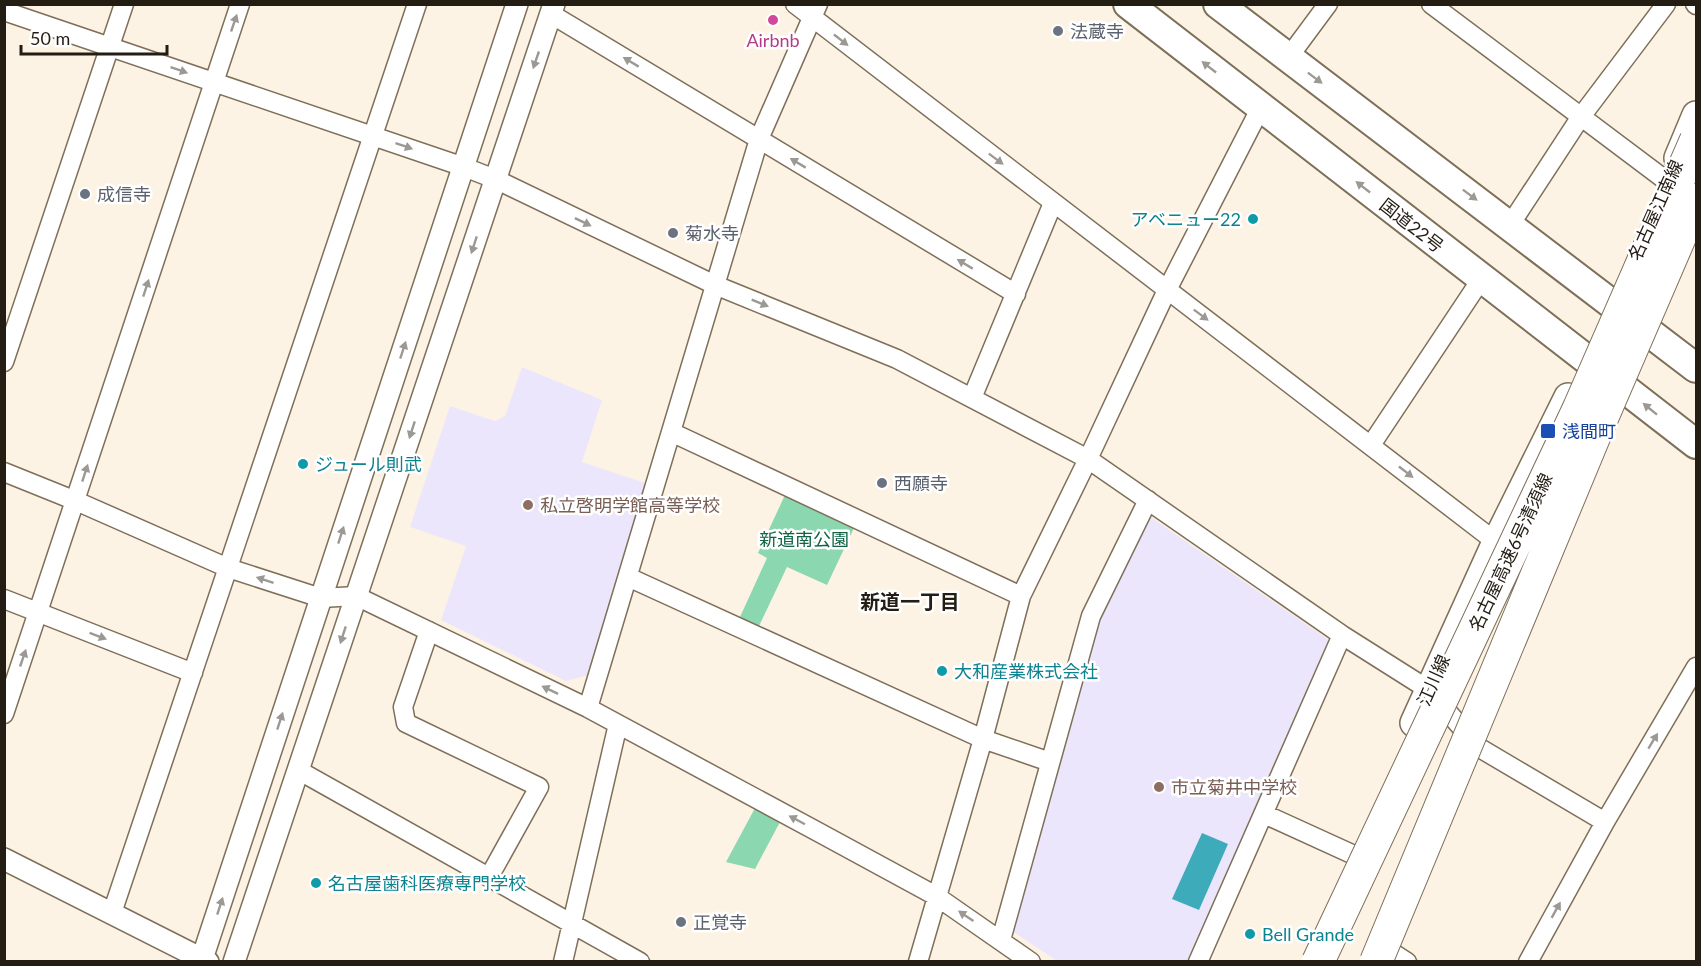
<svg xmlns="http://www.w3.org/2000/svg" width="1701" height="966" viewBox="0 0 1701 966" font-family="Lato,'Noto Sans JP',sans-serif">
<rect width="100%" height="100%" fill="#fdf3e4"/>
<path fill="#ece6fc" d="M522,367L602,400L582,462L645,483L589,675L566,681L441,620L466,546L410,527L450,406L495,421L505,416Z
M1152,518L1329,640L1331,648L1191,961H1057L1012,931L1096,619L1145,519Z"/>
<path fill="#8bd7b0" d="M785,495L854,528L827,585L787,567L759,626L740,617L767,558L758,553Z
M755,808L780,822L755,869L726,862Z"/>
<path fill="#3eabbb" d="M1202,833L1228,844L1199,910L1172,899Z"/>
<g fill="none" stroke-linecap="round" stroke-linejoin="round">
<g stroke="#7e6f59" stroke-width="21">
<path id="minor" d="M795,4L1496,542
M1431,4L1668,182
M1695,4L1696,5
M4,11L464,167L495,179L715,285L897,359L1088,459L1342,635L1429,690L1478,747L1605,822
M551,14L1016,294
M1288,58L1328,4
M1510,225L1580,118L1666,4
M4,362L124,4
M972,398L1053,203
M671,432L1021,596
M1371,445L1482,278
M4,472L76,501L228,568L321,598L356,596L588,708L820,833L936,896L1031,962
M628,577L983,739L1050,762
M4,599L193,673
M429,631L403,707L406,723L539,787L489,877
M588,708L759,139L818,4
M4,714L240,4
M298,770L640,962
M1264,814L1354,855
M112,913L417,4
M1001,940L1091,616L1148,500
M1390,951L1407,962
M563,962L618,724
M918,962L983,739L1021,596L1088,459L1167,290L1261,107
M1198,962L1342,635
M1528,962L1605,822L1696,667"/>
</g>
<g stroke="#7e6f59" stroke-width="24">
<path id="tertiary" d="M4,859L208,962
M201,962L517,4
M234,962L554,4"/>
</g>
<g stroke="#7e6f59" stroke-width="30">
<path id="primary" d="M1678,158L1696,115
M1414,723L1496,542L1568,397"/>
</g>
<g stroke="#7e6f59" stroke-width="32">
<path id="trunk" d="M1128,4L1696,444
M1218,4L1696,368"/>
</g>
<use href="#minor" stroke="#fff" stroke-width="18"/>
<use href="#tertiary" stroke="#fff" stroke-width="21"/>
<use href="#primary" stroke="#fff" stroke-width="27"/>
<use href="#trunk" stroke="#fff" stroke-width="28"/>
<g stroke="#7e6f59" stroke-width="34" stroke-linecap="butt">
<path id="motorway-bridge" d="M1318,962L1579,408L1696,140
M1376,962L1599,425L1696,200"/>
</g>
<use href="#motorway-bridge" stroke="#fff" stroke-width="32"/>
</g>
<defs><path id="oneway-solid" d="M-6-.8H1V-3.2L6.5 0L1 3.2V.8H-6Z" transform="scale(1.5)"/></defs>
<g fill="#9c9995">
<use href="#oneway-solid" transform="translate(234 23) rotate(-71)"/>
<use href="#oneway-solid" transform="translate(841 40) rotate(38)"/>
<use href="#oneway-solid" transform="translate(536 60) rotate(109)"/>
<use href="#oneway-solid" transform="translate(631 62) rotate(-149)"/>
<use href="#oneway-solid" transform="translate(1209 67) rotate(-142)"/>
<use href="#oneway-solid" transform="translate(179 70) rotate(19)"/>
<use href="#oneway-solid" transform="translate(1315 78) rotate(37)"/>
<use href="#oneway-solid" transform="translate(404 146) rotate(19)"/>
<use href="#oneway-solid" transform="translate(996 159) rotate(37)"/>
<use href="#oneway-solid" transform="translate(798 163) rotate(-149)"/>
<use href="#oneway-solid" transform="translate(1363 187) rotate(-142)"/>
<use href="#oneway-solid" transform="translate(1470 195) rotate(37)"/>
<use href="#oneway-solid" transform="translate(583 222) rotate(26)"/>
<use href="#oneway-solid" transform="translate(474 245) rotate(108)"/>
<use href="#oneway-solid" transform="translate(965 264) rotate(-149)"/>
<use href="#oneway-solid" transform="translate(146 288) rotate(-72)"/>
<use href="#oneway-solid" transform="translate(760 303) rotate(22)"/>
<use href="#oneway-solid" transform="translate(1201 315) rotate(37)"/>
<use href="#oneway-solid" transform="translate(403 350) rotate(-72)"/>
<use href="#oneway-solid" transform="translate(1650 409) rotate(-141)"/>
<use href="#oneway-solid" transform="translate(412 430) rotate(108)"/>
<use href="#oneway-solid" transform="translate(1406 472) rotate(38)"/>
<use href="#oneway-solid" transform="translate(85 473) rotate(-72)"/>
<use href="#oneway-solid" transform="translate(341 535) rotate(-72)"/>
<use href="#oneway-solid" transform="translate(265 580) rotate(-162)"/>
<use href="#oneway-solid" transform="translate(343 635) rotate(108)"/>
<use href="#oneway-solid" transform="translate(98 636) rotate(21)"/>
<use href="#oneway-solid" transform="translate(23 658) rotate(-71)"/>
<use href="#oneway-solid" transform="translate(550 690) rotate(-154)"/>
<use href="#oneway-solid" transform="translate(280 721) rotate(-72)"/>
<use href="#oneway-solid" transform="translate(1653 741) rotate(-59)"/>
<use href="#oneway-solid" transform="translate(797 820) rotate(-152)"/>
<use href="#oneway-solid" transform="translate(220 906) rotate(-72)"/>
<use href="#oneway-solid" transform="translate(1556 910) rotate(-61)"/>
<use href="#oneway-solid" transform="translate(966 916) rotate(-146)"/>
</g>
<circle fill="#d1479c" stroke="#fff" stroke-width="2" cx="773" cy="20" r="6"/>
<g fill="#6b7280" stroke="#fff" stroke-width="2">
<circle cx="1058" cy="31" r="6"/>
<circle cx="85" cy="194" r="6"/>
<circle cx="673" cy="233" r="6"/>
<circle cx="882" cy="483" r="6"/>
<circle cx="681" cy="922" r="6"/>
</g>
<g fill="#0f9aa8" stroke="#fff" stroke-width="2">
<circle cx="1253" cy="219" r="6"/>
<circle cx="303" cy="464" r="6"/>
<circle cx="942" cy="671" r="6"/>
<circle cx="316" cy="883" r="6"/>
<circle cx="1250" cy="934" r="6"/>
</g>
<rect fill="#1a4fb4" stroke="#fff" stroke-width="2" x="1540" y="423" width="16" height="16" rx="3"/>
<g fill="#8d6e63" stroke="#fff" stroke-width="2">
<circle cx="528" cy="505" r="6"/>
<circle cx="1159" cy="787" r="6"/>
</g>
<g text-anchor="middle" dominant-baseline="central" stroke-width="5" stroke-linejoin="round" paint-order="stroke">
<g font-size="18" fill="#5b616d" stroke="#fff" text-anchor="start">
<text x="1070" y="31">法蔵寺</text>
<text x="97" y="194">成信寺</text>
<text x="685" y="233">菊水寺</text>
<text x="894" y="483">西願寺</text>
<text x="693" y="922">正覚寺</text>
</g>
<g font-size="18" fill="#b23c85" stroke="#fff">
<text x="773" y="40">Airbnb</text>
</g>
<g font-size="18" fill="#231d14" stroke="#fff">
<text transform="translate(1655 210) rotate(-66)">名古屋江南線</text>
<text transform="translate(1412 225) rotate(38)">国道22号</text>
<text transform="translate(1510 552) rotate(-65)">名古屋高速6号清須線</text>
<text transform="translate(1433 680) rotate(-66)">江川線</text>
</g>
<g font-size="18" fill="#0d838f" stroke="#fff" text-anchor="start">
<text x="1241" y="219" text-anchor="end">アベニュー22</text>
<text x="315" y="464">ジュール則武</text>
<text x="954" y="671">大和産業株式会社</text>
<text x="328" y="883">名古屋歯科医療専門学校</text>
<text x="1262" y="934">Bell Grande</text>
</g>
<g font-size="18" fill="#164399" stroke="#fff" text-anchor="start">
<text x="1562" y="431">浅間町</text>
</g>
<g font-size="18" fill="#785e54" stroke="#fff" text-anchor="start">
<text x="540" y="505">私立啓明学館高等学校</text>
<text x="1171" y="787">市立菊井中学校</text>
</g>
<g font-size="18" fill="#106343" stroke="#fff">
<text x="804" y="539">新道南公園</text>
</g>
<g font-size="20" font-weight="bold" fill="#231d14" stroke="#fff">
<text x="910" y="601">新道一丁目</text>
</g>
</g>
<rect width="1701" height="966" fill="none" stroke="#231d14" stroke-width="12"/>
<path d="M21 45v9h146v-9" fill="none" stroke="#231d14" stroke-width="3"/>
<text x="30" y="45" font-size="18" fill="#231d14" stroke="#ffffff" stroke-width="4.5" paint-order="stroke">50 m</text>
</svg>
